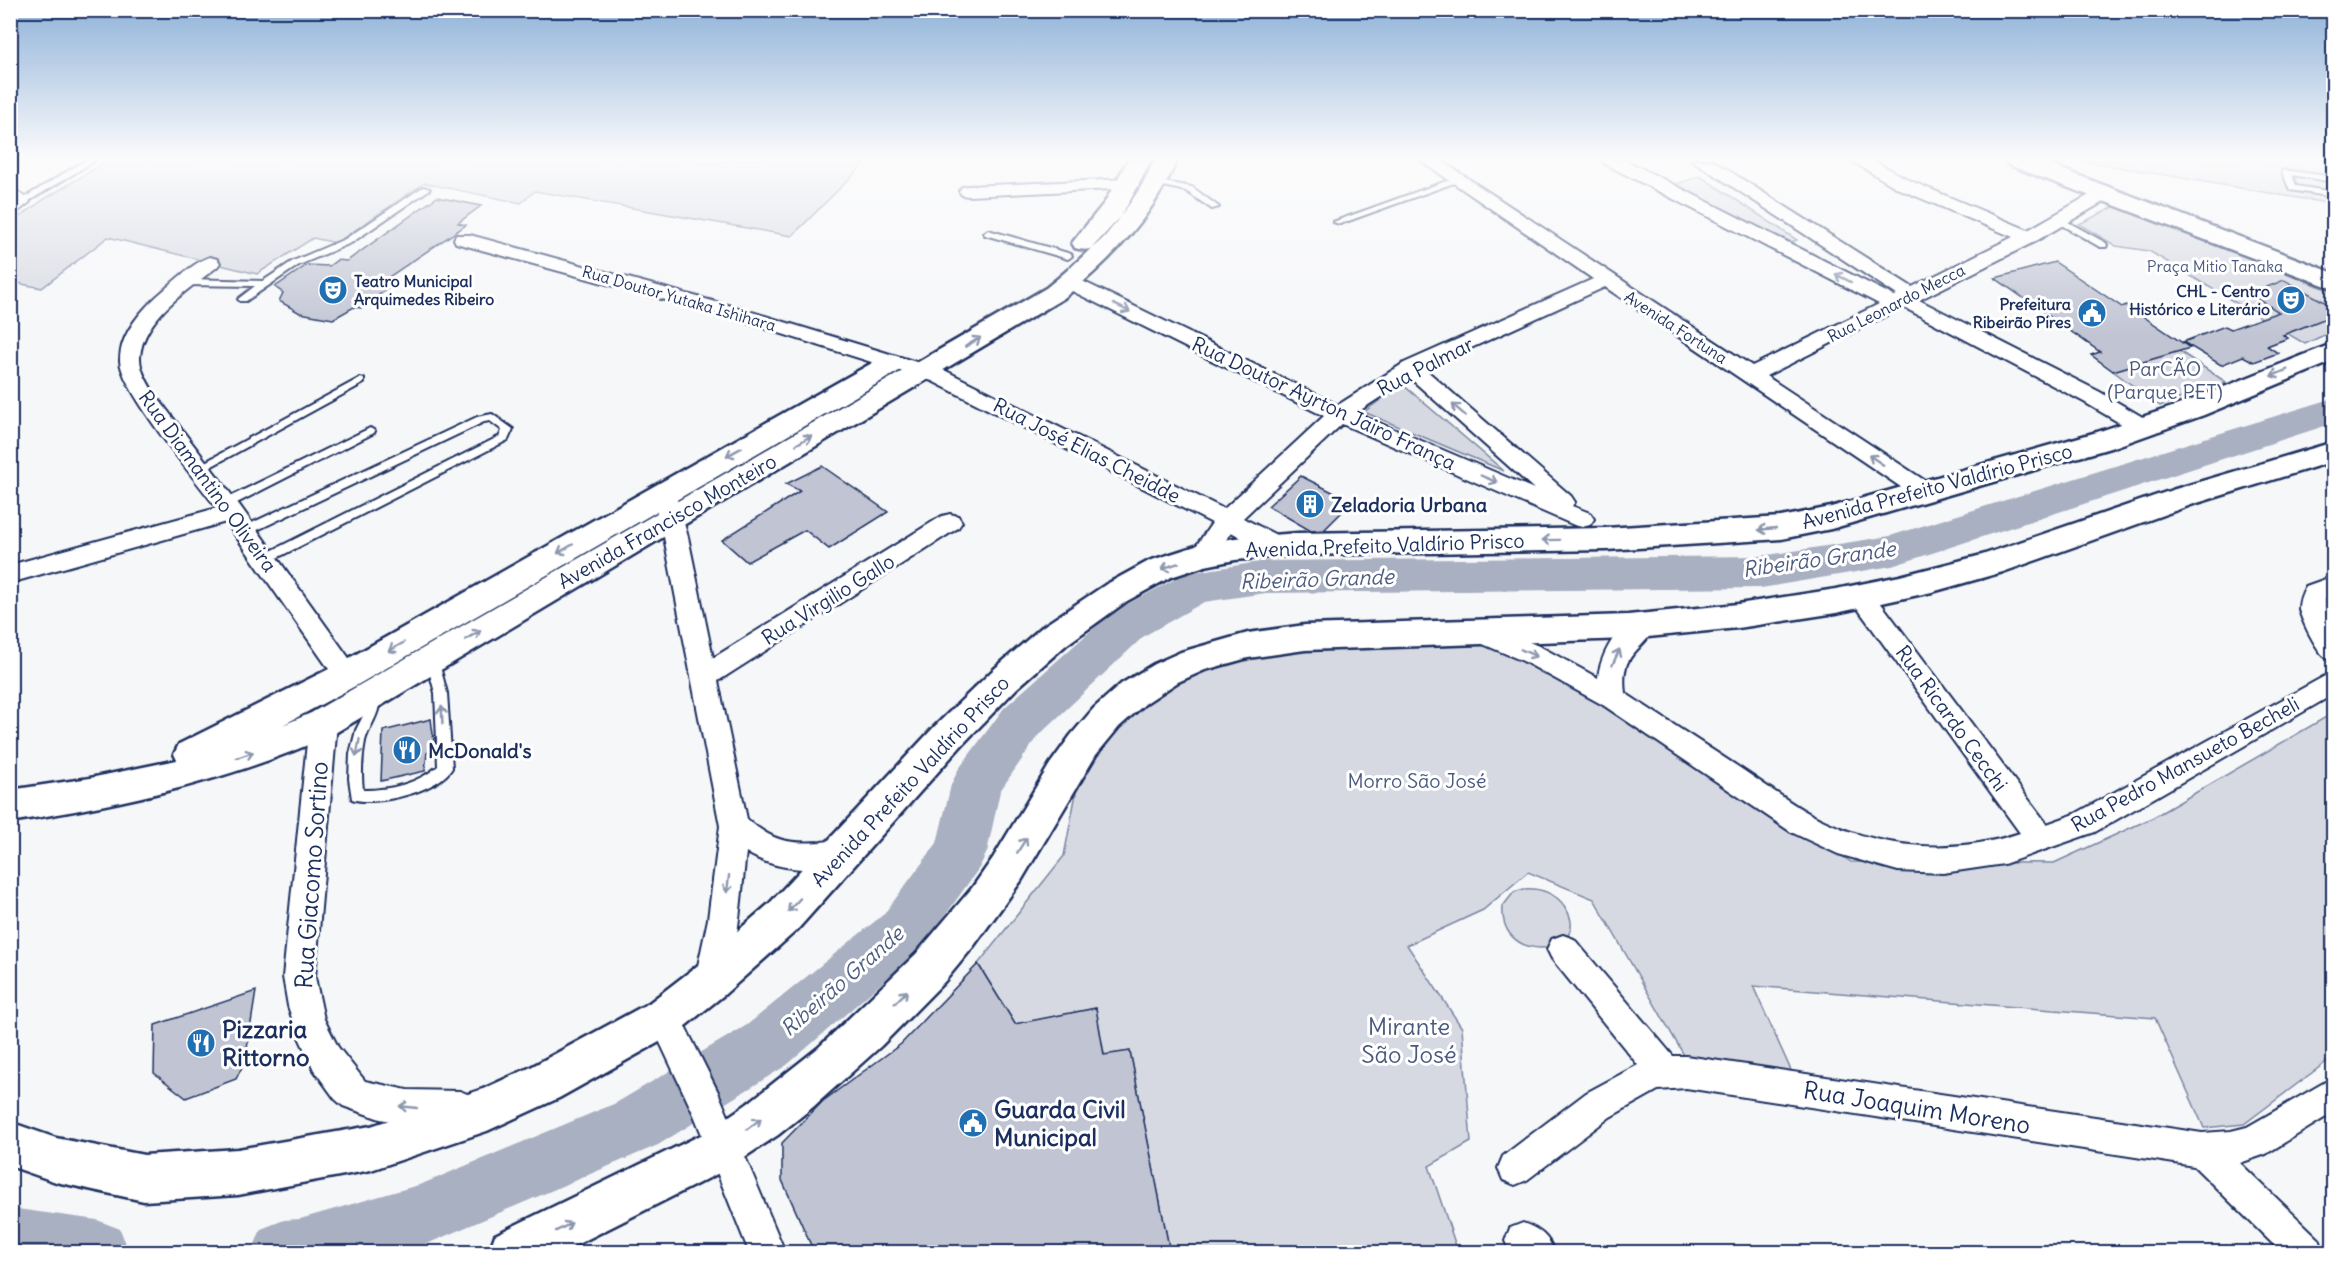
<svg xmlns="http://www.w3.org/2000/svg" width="2344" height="1263" viewBox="0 0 2344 1263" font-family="Delius,sans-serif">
<rect width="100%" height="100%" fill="#f6f7f9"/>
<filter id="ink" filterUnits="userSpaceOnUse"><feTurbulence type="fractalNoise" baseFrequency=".0167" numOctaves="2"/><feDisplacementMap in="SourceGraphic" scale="12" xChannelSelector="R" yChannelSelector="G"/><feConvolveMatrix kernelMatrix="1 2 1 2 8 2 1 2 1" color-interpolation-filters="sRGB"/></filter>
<g filter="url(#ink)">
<path fill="#d6d9e2" stroke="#7884a0" stroke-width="1.5" d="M109,160H695L699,164C753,158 810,157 864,164L792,236L535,191L521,203L424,183L336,243L313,238L257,274L108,237L42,288L11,282L10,224L43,200Z
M2078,160H2333V204Z
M1700,176L1797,240L1791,242L1670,186Z
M2118,205L2333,292V331L2305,344L2149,251L2116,246L2079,224Z
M2179,351L2226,382L2160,406L2113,371Z
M1402,384L1504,471L1364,412Z
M1459,634L1506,647L1665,735L1851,862L2054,863L2152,818L2333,713V1057L2244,1124L2204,1128L2155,1018L1753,986L1794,1077L1685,1057L1594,899L1528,872L1483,910L1407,945L1462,1028L1471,1142L1429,1166L1458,1252H1170L1130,1051L1104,1055L1096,1009L1015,1024L978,964L1064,856L1077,788L1106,738L1129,712L1218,654Z
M1524,889C1540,888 1556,893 1565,907C1596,955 1498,968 1503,906L1514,892Z"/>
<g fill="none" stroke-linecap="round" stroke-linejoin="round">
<path fill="#a9b0c1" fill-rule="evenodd" d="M2334,398V423L1892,566L1761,588L1266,593L1204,602L1144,636L1038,736L1000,791L987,852L979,868L922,948L787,1065L658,1145L422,1246L402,1252H252L261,1229L284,1220L300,1219L422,1184L616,1103L747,1025L884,914L937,843L951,785L958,770L1004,708L1112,612L1179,577L1194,572L1266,561L1761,556L1890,536Z
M10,1208L97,1220L120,1229L129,1252H10Z"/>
</g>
<path fill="#c0c4d3" stroke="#1b2f5e" stroke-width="1.5" d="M437,197L481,206L458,223L466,225L377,285H393L361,308L354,307L333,319L300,313L279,301L283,293L275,287L307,265L329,266L337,260L347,261Z
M2055,262L2122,307L2126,305L2190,348L2113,371L2091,355L2100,352L1995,278Z
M2284,280L2334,307V315L2283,335L2288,338L2267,346L2278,353L2254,362L2243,356L2221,365L2183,342L2225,326L2231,329L2279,312L2250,294Z
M822,466L888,512L829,549L805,530L747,562L722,540L800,491L786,484Z
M1301,476L1352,502L1324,530L1311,531L1268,506Z
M431,719L435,749L427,753L425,771L381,781L383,731Z
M978,964L1015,1024L1096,1008L1104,1055L1130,1051L1170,1252H814L782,1180V1143L823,1101L901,1044Z
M256,991L245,1061L236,1079L186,1098L154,1073L155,1025Z"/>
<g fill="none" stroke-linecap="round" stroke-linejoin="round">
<g stroke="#1b2f5e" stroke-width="4">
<path id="lane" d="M86,160H96L24,204L17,202Z
M2283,170L2334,177V182L2292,175L2296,186L2334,192V197L2290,190L2282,172Z
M1455,178L1462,180L1340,224L1333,222Z
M1154,180L1192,187L1219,207L1212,209L1186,191L1154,184Z
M423,187L430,189L351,243L299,265L246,301H240L238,299L255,286L186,285L181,282L186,279L263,281L293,261L345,239Z
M2059,217L2106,243L2107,245L2106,247H2100L2056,222L2055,220Z
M988,230L1071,254L1072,256L1068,259L985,235L984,233Z
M360,378L364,379V383L203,471H195L194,468Z
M492,414L513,429L508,440L269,562H261L259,559L261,556L500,436L502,430L490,421L484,422L249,534L245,535L239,531L241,528L477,417Z
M370,428L375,431L374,433L229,507L225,508L220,504L221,501Z
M432,654L436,656L438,659L447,693L452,768C439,791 376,807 352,799L349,779L350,754L356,730L365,712L369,692H377C385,709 369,725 365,741C362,757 361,773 363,790C390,790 417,784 438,766L435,693L426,659L428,656Z"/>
</g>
<g stroke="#1b2f5e" stroke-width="4">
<path id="street" d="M1420,160H1440L1752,366L1879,304L1605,164L1603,160H1625L1894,296L1897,295L1692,160H1712L1912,287L2013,237L1899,189L1850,160H1872L1911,181L2028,230L2098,190H2110L2113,194L2110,198L2036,241L1919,300L2100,392L2151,422L2154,427L2151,432L2143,434L2135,432L2084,402L1903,307L1766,376L1933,486L1937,492L1933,498L1925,500L1917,498L1605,287L1425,369L1571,496L1575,502L1572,506L1590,513L1594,519L1590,525L1582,527L1574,525L1342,424L1243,518L1284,539L1288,545L1284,551C1267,556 1246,540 1231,532C1221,547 1213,567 1193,561L1190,555L1212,523L932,381L728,317L456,243L454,239L456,235H470L742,309L946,371L1224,509L1324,416L1062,286L1059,282L1062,278H1076L1338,405L1404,363L1593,279ZM1410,378L1534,489L1356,413Z
M1128,179L1134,180L1137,184L1134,188L968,196L962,195L959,191L962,187L968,186Z
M10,189L16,190L30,202L16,213L10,214Z
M210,257L217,259L220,263L217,267C188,290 142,318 140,358C140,371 148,383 154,393L240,506L356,668L360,675L356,682L347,685L338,682L226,522L10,583V565L217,508C196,481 120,388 120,360C120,336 139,313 155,298C169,286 193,262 210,257Z
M663,485L671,487L675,493L688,537L713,658L942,516L950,514L958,516L962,522L958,528L718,681L747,819C773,841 787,844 821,842C833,841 842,840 853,844L858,853L853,862C820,874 775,871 746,852C741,894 739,953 722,990L711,995L700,990L695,980L708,919L720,826L664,537L651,493L655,487Z
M2334,576V595L2325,598L2326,615L2334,629V660C2332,659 2326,657 2324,656C2316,649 2301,620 2299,609C2299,600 2302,593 2306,586Z
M1862,587L1871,590L2047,824L2075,814L2334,671V694L2095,832L2004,864L1943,873L1898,871L1838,854L1791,832L1603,705L1523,661L1466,637L1462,630L1466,623L1475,620L1484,623L1541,647L1598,678C1600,654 1623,610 1652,619L1656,626C1640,655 1620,651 1625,693C1664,719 1704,744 1743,770C1766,785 1788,802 1812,815C1877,849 1951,856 2020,833L1853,602L1850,596L1853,590Z
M323,712L333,715L337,723L315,977L324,1019L338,1047L365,1081L407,1090L460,1091L472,1096L477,1108L472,1120L460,1125L407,1124L380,1119L343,1106L335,1099L314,1070L297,1033L288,1006L283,977L309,723L313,715Z
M1563,935L1574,939L1673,1056H1686L2202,1133L2231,1131L2247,1127L2334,1077V1112L2266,1154L2240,1163L2319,1239L2324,1252H2281L2194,1166L1686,1088L1658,1090L1610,1117L1527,1180L1515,1185L1503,1180L1498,1168L1503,1156L1586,1093L1638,1065L1552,959L1547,949L1552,939Z
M664,1002L675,1006L718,1092L785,1252H749L694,1115L648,1017L653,1006Z
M1523,1223C1539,1229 1549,1236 1554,1252H1510L1505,1241L1510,1228Z"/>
</g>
<g stroke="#1b2f5e" stroke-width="5">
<path id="secondary" d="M1128,160H1150C1140,185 1115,232 1093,247C1088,251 1082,250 1075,248L1072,243L1105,202Z
M1155,160H1177C1152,218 1112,259 1064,298L335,733C231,781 123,804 10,822V790L90,778L177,760L174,754L179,744L335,666L881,358L891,356L901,358L904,364L901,370L359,684L283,725L311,713L1046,288C1092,251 1130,214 1155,160Z
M2006,160H2038L2334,273V289L2009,165Z
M2334,343V361L2204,415L2117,446L1831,529L1781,539L1606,550L1298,555L1235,560L1205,566L1171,577L1127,601L1066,645L1016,689L961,746L797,930L725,994L679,1031L559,1098L487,1131L371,1170L238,1195L144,1201L56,1182L10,1166V1122L56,1138L144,1155L238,1149L371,1126L483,1089L529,1068L649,1003L697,966L769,904L935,726L992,671L1042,627L1105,585L1149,561L1202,544L1235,538L1298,533L1606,528L1781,517L1831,507L2097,432L2184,403Z
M2334,442V461L2194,504L2003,572L1932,592L1836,613L1738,628L1628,639L1305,650L1248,658L1205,670L1178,682L1146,703L1119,727L1096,755L1021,881L973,947L945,981L881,1046L813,1107L778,1135L725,1170L562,1252H489L495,1235L703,1134L747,1104L818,1048L916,954L972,888L993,858L1050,764L1071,735L1094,708L1121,684L1154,664L1181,652L1248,633L1305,625L1628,615L1738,604L1836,589L1900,576L1982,555L2172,490Z"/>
</g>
<use href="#lane" fill="#fff" fill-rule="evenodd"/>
<use href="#street" fill="#fff" fill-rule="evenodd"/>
<use href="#secondary" fill="#fff" fill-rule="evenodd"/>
</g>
<defs><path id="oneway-shaft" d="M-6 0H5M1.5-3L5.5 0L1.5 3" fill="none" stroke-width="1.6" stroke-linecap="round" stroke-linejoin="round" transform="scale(1.5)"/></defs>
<g stroke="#8d97ae">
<use href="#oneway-shaft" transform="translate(1843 278) rotate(-153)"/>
<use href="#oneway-shaft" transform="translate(1122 308) rotate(26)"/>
<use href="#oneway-shaft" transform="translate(973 342) rotate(-31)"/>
<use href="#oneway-shaft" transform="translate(2279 373) rotate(158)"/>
<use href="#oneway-shaft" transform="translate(1459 410) rotate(-139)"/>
<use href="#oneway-shaft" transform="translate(804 440) rotate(-30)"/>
<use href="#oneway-shaft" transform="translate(734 452) rotate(151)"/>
<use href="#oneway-shaft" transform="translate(1876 460) rotate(-146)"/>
<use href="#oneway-shaft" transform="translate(1489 479) rotate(23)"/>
<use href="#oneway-shaft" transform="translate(1767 529) rotate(174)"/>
<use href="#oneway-shaft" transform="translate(1551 540) rotate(179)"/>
<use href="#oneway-shaft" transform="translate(565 549) rotate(150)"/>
<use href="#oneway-shaft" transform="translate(1170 566) rotate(161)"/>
<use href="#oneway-shaft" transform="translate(473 635) rotate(-31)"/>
<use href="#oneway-shaft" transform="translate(396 647) rotate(150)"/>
<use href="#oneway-shaft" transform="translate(1529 653) rotate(24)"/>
<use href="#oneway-shaft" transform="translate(1616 657) rotate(-66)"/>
<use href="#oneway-shaft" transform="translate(442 715) rotate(-93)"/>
<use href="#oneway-shaft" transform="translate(358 748) rotate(100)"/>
<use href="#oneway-shaft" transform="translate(245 755) rotate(-18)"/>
<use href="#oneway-shaft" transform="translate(1022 845) rotate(-58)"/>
<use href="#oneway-shaft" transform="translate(728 884) rotate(97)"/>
<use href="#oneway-shaft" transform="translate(794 905) rotate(133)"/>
<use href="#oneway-shaft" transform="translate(901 997) rotate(-45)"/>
<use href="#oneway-shaft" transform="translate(408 1107) rotate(-174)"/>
<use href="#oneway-shaft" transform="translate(754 1124) rotate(-37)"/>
<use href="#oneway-shaft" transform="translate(564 1227) rotate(-27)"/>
</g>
</g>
<linearGradient id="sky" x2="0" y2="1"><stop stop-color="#8fb2d8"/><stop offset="0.47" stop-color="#fbfbfc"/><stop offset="1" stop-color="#fbfbfc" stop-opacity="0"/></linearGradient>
<rect width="2344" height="337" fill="url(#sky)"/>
<defs>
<g id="theatre-disc" transform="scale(1.5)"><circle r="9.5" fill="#1f6fb2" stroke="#fff"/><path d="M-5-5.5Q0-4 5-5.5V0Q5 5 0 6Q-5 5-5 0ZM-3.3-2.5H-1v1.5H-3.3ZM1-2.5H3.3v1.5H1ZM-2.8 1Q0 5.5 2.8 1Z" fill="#fff"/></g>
<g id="civic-disc" transform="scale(1.5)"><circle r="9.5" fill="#1f6fb2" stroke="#fff"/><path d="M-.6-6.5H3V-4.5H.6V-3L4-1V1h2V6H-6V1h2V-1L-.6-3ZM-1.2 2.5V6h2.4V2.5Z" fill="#fff"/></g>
<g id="building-disc" transform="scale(1.5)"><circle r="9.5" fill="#1f6fb2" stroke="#fff"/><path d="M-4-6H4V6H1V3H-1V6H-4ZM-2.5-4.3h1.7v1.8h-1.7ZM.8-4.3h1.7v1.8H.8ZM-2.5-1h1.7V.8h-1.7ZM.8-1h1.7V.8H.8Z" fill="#fff"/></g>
<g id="restaurant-disc" transform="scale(1.5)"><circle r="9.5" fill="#1f6fb2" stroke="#fff"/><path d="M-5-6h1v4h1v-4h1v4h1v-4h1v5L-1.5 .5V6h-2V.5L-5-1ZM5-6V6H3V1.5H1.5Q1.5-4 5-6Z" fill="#fff"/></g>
</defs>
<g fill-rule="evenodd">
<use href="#theatre-disc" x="333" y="290"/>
<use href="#theatre-disc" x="2291" y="300"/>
<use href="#civic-disc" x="2092" y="313"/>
<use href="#building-disc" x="1310" y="504"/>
<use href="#restaurant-disc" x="407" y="750"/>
<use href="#restaurant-disc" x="201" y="1043"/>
<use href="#civic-disc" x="973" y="1123"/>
</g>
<g text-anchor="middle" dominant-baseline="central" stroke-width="6" stroke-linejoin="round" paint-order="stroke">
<g font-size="16" fill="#4a5a7f" stroke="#fff">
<text x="2215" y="266">Praça Mitio Tanaka</text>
</g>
<g font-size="16" font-weight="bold" fill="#1b2f5e" stroke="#fff" text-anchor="end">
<text x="354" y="281" text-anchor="start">Teatro Municipal<tspan x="354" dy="18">Arquimedes Ribeiro</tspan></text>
<text x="2270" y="291">CHL - Centro<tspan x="2270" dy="18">Histórico e Literário</tspan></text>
<text x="2071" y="304">Prefeitura<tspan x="2071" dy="18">Ribeirão Pires</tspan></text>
</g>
<g font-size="16" fill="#1b2f5e" stroke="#fff">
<text transform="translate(679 298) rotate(16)">Rua Doutor Yutaka Ishihara</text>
<text transform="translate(1896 303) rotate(-27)">Rua Leonardo Mecca</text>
<text transform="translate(1676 327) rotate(33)">Avenida Fortuna</text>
</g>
<g font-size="20" fill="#1b2f5e" stroke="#fff">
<text transform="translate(1425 366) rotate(-27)">Rua Palmar</text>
<text transform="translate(1324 403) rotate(25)">Rua Doutor Ayrton Jairo França</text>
<text transform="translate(1087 450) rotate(27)">Rua José Elias Cheidde</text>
<text transform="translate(208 481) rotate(54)">Rua Diamantino Oliveira</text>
<text transform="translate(1937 486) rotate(-15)">Avenida Prefeito Valdírio Prisco</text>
<text transform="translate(667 521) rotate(-30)">Avenida Francisco Monteiro</text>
<text transform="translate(1385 545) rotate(-2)">Avenida Prefeito Valdírio Prisco</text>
<text transform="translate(828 599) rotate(-32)">Rua Virgilio Gallo</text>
<text transform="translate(1952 718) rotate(54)">Rua Ricardo Cecchi</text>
<text transform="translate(2185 764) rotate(-29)">Rua Pedro Mansueto Becheli</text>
<text transform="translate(910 781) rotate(-47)">Avenida Prefeito Valdírio Prisco</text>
</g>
<g font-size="20" fill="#4a5a7f" stroke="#fff">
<text x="2165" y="368">ParCÃO<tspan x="2165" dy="23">(Parque PET)</tspan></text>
<text x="1417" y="780">Morro São José</text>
</g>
<g font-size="20" font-weight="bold" fill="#1b2f5e" stroke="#fff" text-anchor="start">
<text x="1331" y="504">Zeladoria Urbana</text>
<text x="428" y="750">McDonald's</text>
</g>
<g font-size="21" font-style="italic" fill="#4d5c81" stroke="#fff">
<text transform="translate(1819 559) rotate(-8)">Ribeirão Grande</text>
<text transform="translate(1317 579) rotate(-2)">Ribeirão Grande</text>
<text transform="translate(842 981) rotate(-41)">Ribeirão Grande</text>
</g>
<g font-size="24" fill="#1b2f5e" stroke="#fff">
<text transform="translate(311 875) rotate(-86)">Rua Giacomo Sortino</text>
<text transform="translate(1917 1107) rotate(9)">Rua Joaquim Moreno</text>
</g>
<g font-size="24" fill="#4a5a7f" stroke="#fff">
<text x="1409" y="1026">Mirante<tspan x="1409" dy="28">São José</tspan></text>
</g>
<g font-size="24" font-weight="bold" fill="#1b2f5e" stroke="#fff" text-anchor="start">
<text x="222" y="1029">Pizzaria<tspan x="222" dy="28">Rittorno</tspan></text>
<text x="994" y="1109">Guarda Civil<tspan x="994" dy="28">Municipal</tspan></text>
</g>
</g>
<rect width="2344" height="1263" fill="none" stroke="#fff" stroke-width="36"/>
<rect x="18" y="18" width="2308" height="1227" fill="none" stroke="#1b2f5e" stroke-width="2" filter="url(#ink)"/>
</svg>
